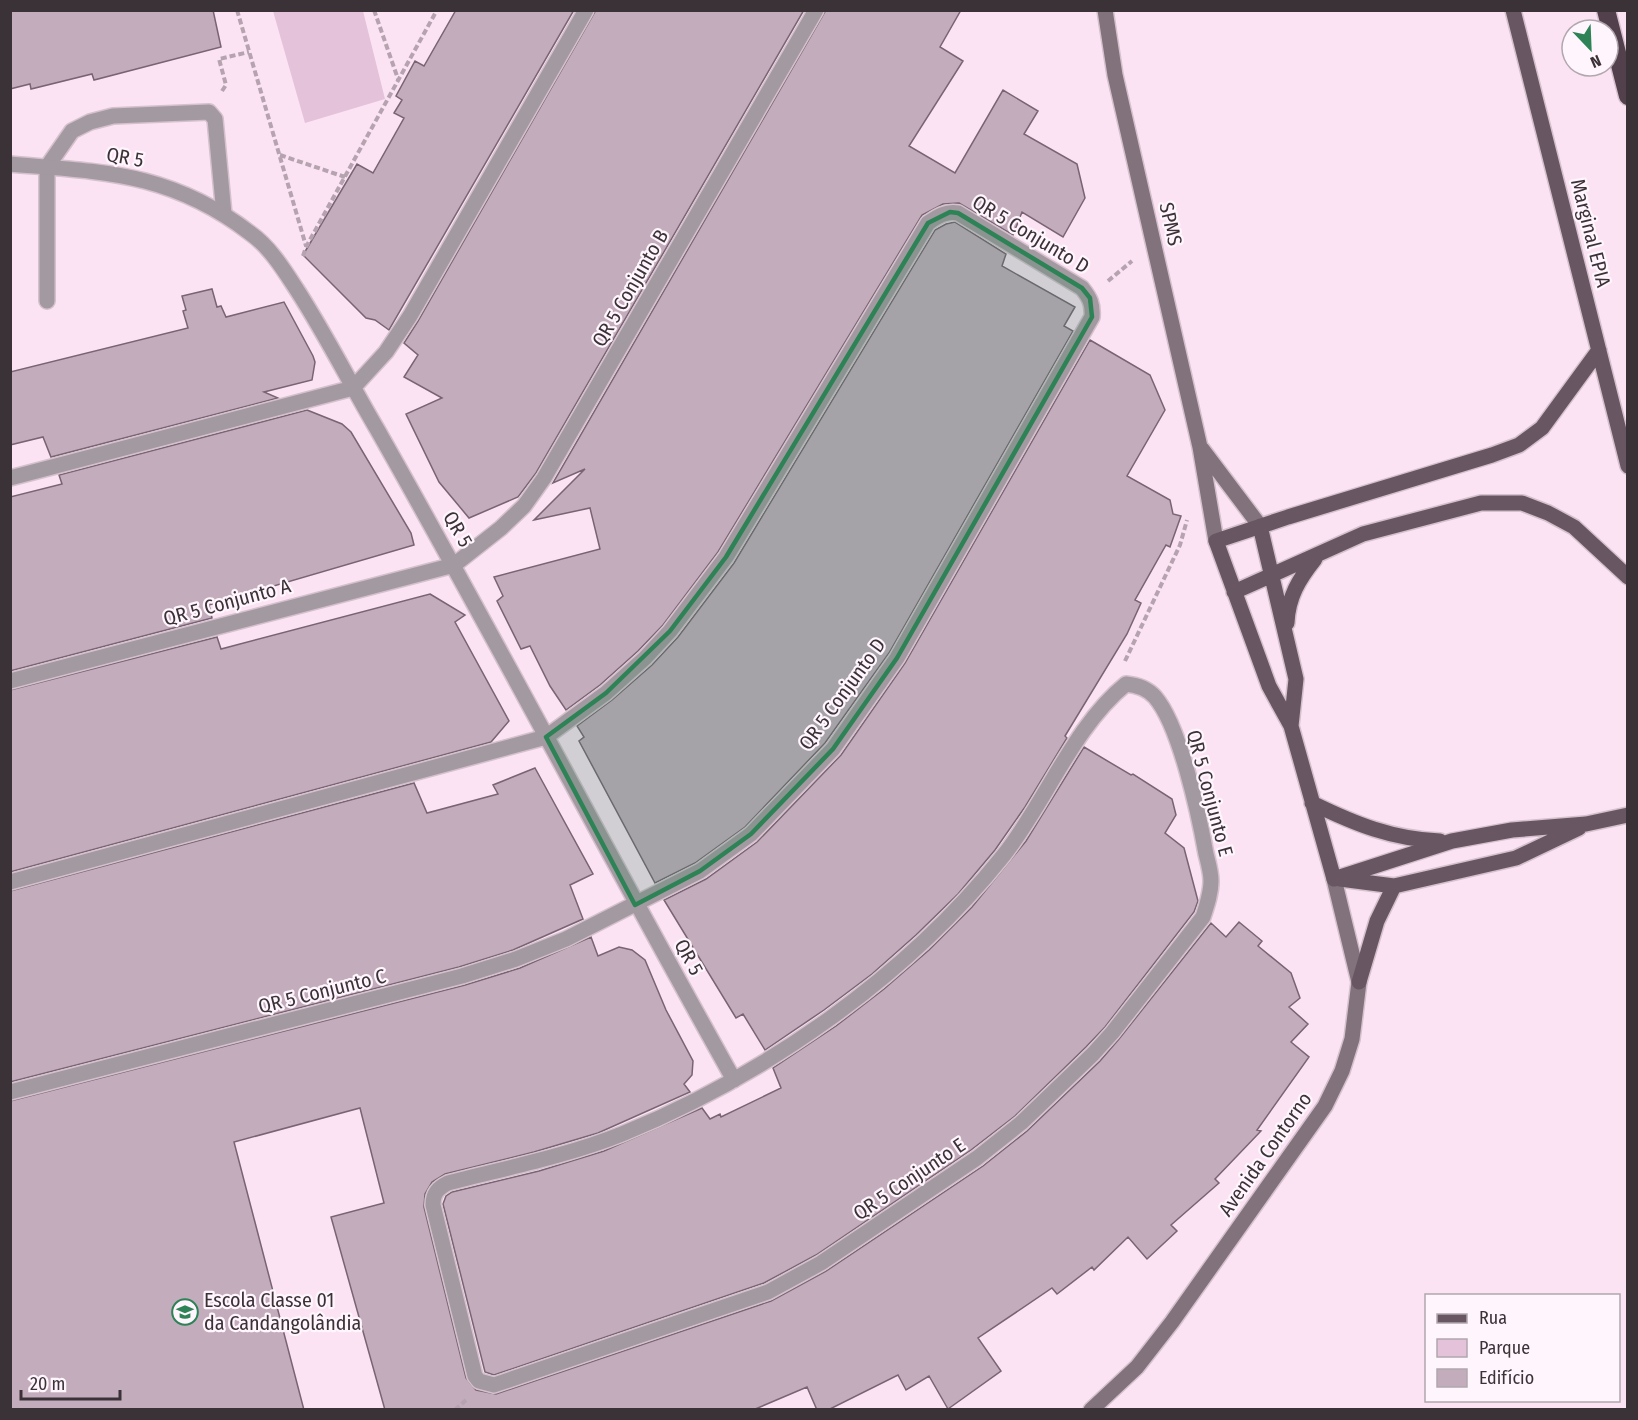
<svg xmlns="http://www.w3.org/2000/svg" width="1638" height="1420" viewBox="0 0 1638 1420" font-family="'Fira Sans Condensed',sans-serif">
<rect width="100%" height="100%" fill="#fbe3f4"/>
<path fill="#e4c2da" d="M273,11H363L385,99L305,123Z"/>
<path fill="#c3acbc" stroke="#796473" stroke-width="1.5" d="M10,10H213L221,47L94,80L92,74L31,89L30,84L10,89Z
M456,10H574L389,330L375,320L366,318L303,255L357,164L373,173L404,118L394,113L402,100L396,96L415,61L424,66Z
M596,10H804L536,473L518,497L469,518L439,482L406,414L442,398L404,377L418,355L404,343L418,321Z
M826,10H961L940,47L963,61L909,146L955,173L1003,90L1038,111L1024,134L1077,164L1085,198L1063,237L1022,212L1013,235L959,203L943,204L922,215L718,552L663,625L638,651L600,685L566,710L550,686L530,646L521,649L497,601L503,596L494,577L600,549L590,508L534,520L585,469L553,483Z
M955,222L1006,254L1002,266L1075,307L1064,326L1073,331L889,653L825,743L745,827L695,863L655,883L579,741L584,737L577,726L612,700L652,665L678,637L734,563L935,230L946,224Z
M212,289L217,307L221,306L226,317L284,302L313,356L315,362L312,380L264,392L278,398L51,457L43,437L10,445V372L188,328L183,311L186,310L182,296Z
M1090,340L1150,375L1165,410L1127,476L1170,500L1173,514L1181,516L1170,547L1166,545L1135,600L1141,603L1127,634L1065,736L1067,738L1025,807L995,850L958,894L916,935L872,974L824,1010L765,1050L743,1014L736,1018L664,900L706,879L757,842L841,755L905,663Z
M307,410L342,424L351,432L411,533L414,545L209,605L212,618L10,671V497L62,484L59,475Z
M430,594L465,615L455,622L509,721L491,742L10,872V690L217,637L221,649Z
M1084,747L1131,775L1133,774L1172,799L1176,815L1165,833L1184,848L1198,901L1194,912L1105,1027L1086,1047L1015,1116L971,1150L816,1255L764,1283L494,1375L485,1372L443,1204L446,1196L452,1192L539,1171L604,1151L702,1108L710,1119L720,1114L721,1117L781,1088L773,1068L836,1026L884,989L929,950L972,907L1026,841Z
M535,768L593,874L570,885L583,919L513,950L459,967L10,1082V891L414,783L427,813L498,794L493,785Z
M1239,922L1262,941L1258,946L1291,973L1300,998L1289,1007L1308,1024L1291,1042L1309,1057L1257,1130L1261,1131L1215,1179L1219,1183L1171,1225L1177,1231L1147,1259L1128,1237L1094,1270L1092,1267L1057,1294L1052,1288L978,1338L1001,1371L948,1409L929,1376L906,1390L898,1375L828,1410H817L807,1387L753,1410H385L331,1217L384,1203L360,1108L234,1142L304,1410H10V1101L465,985L520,968L591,937L598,956L619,947L632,950L645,960L666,1010L693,1061L692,1075L684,1084L690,1092L598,1133L534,1152L445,1174L432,1182L425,1194L424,1207L466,1378L476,1390L496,1394L771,1301L826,1271L983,1166L1027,1131L1100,1061L1119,1039L1211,923L1226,937Z"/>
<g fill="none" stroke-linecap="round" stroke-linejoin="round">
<g stroke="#d5c0ce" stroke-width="18">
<path id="lane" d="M47,301V167L72,131L90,122L113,116L209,112L215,119L224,214"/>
</g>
<g stroke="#d5c0ce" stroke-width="18">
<path id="street" d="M10,164C55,168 102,170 145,181C183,191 219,209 250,233C270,247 284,270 297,290C326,335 350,383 377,429C499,644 613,864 734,1080
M10,478L353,388L386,352L410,316L586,10
M10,681L454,565L501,528L524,506L544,478L816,10
M1126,684C1137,685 1147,688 1155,697C1180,726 1199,815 1206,854C1208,862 1211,872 1211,881C1211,893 1207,905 1203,917L1112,1033L1093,1054L1021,1123L977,1158L821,1263L768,1292L494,1385L479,1381L475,1376L433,1205C433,1193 438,1188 448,1183C506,1168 567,1156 622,1134C766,1075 906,977 1003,856C1046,802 1073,727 1126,684Z
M10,882L546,737L606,693L645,658L670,631L726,557L928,223C938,216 946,211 958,213L1082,288C1090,298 1093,304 1092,317L897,658L833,749L751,834L700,871L566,939L516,959L462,976L10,1092"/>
</g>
<g stroke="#d5c0ce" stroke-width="18">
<path id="secondary" d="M1105,10L1115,75L1200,447L1216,541
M1202,449L1260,526
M1091,1410L1137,1367L1172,1322L1325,1106L1342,1071L1352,1039L1359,982L1334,879"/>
</g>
<g stroke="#d5c0ce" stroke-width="18">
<path id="primary" d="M1513,10L1628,466
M1260,526L1296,679L1291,726
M1234,592L1363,534L1481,503H1522L1548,513L1574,527L1628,577
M1287,623C1288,597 1299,579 1315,559
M1312,803C1355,824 1392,839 1440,841
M1334,879L1291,726L1269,686L1216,541L1288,517L1492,455L1519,445L1542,428L1599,350
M1334,879L1452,841L1512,830L1586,824L1628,815
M1340,879L1394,886L1516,858L1579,828
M1359,982L1377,921L1394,886"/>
</g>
<g stroke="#d5c0ce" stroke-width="21">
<path id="highway" d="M1606,10L1628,96"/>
</g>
<path stroke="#b6a3b0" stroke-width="4" stroke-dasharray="6 3" stroke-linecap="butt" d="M237,10L306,246
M374,10L398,79
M222,91L226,85L219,59L249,52
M280,155L345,177
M303,256L306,247L437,10
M1108,281L1132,261
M1125,661L1180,545L1187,520
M455,1410L466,1400"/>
<use href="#lane" stroke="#a399a0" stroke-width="15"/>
<use href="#street" stroke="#a399a0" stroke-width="15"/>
<use href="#secondary" stroke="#81727c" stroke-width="15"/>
<use href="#primary" stroke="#685763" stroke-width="15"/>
<use href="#highway" stroke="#53404d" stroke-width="18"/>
</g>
<path fill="#2d8356" fill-opacity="0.2" stroke="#2d8356" stroke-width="4.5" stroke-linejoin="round" d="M950,212L958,213L1082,288L1090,298L1092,317L897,658L833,749L751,834L700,871L635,905L546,737L606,693L670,631L726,557L928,223Z"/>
<defs>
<g id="school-ring" transform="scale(1.35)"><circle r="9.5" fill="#fff5fc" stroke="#2d8356" stroke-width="1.5"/><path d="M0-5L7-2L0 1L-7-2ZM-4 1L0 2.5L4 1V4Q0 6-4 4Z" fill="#2d8356"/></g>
</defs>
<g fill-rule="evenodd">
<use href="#school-ring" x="185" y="1312"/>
</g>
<g text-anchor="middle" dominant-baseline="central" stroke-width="4.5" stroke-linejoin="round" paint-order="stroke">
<g font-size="20" fill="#3b3238" stroke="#fff5fc">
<text transform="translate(125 157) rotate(10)">QR 5</text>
<text transform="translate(1171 224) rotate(77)">SPMS</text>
<text transform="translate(1591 233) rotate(76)">Marginal EPIA</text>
<text transform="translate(1031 234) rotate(31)">QR 5 Conjunto D</text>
<text transform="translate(630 288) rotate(-60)">QR 5 Conjunto B</text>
<text transform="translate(458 529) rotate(60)">QR 5</text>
<text transform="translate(227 602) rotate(-15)">QR 5 Conjunto A</text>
<text transform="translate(842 694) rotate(-54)">QR 5 Conjunto D</text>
<text transform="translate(1210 793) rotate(75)">QR 5 Conjunto E</text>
<text transform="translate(689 957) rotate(61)">QR 5</text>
<text transform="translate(322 991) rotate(-14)">QR 5 Conjunto C</text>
<text transform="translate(1265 1154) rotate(-55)">Avenida Contorno</text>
<text transform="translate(909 1179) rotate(-34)">QR 5 Conjunto E</text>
</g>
<g font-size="20" fill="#3b3238" stroke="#fff5fc" text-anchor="start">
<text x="204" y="1300">Escola Classe 01<tspan x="204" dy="23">da Candangolândia</tspan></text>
</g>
</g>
<rect width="1638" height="1420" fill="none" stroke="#3b3238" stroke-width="24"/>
<rect x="1425" y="1294" width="195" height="108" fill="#fff5fc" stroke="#b1a7ae" stroke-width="1.5"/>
<rect x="1437" y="1314" width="30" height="9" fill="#685763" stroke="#b1a7ae" stroke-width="1.5"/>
<text x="1479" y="1324" font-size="18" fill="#3b3238">Rua</text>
<rect x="1437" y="1339" width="30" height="18" fill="#e4c2da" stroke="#b1a7ae" stroke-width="1.5"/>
<text x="1479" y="1354" font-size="18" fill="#3b3238">Parque</text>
<rect x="1437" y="1369" width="30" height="18" fill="#c3acbc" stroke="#b1a7ae" stroke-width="1.5"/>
<text x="1479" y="1384" font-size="18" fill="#3b3238">Edifício</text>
<g transform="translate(1590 48) rotate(157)"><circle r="28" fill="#fff5fc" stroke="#b1a7ae" stroke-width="1.5"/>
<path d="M0-4.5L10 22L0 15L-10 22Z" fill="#2d8356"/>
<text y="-9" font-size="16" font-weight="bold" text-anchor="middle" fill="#3b3238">N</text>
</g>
<path d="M21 1390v9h99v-9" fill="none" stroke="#3b3238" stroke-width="3"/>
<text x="30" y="1390" font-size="18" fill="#3b3238" stroke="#fff5fc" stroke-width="4.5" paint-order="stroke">20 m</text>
</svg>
